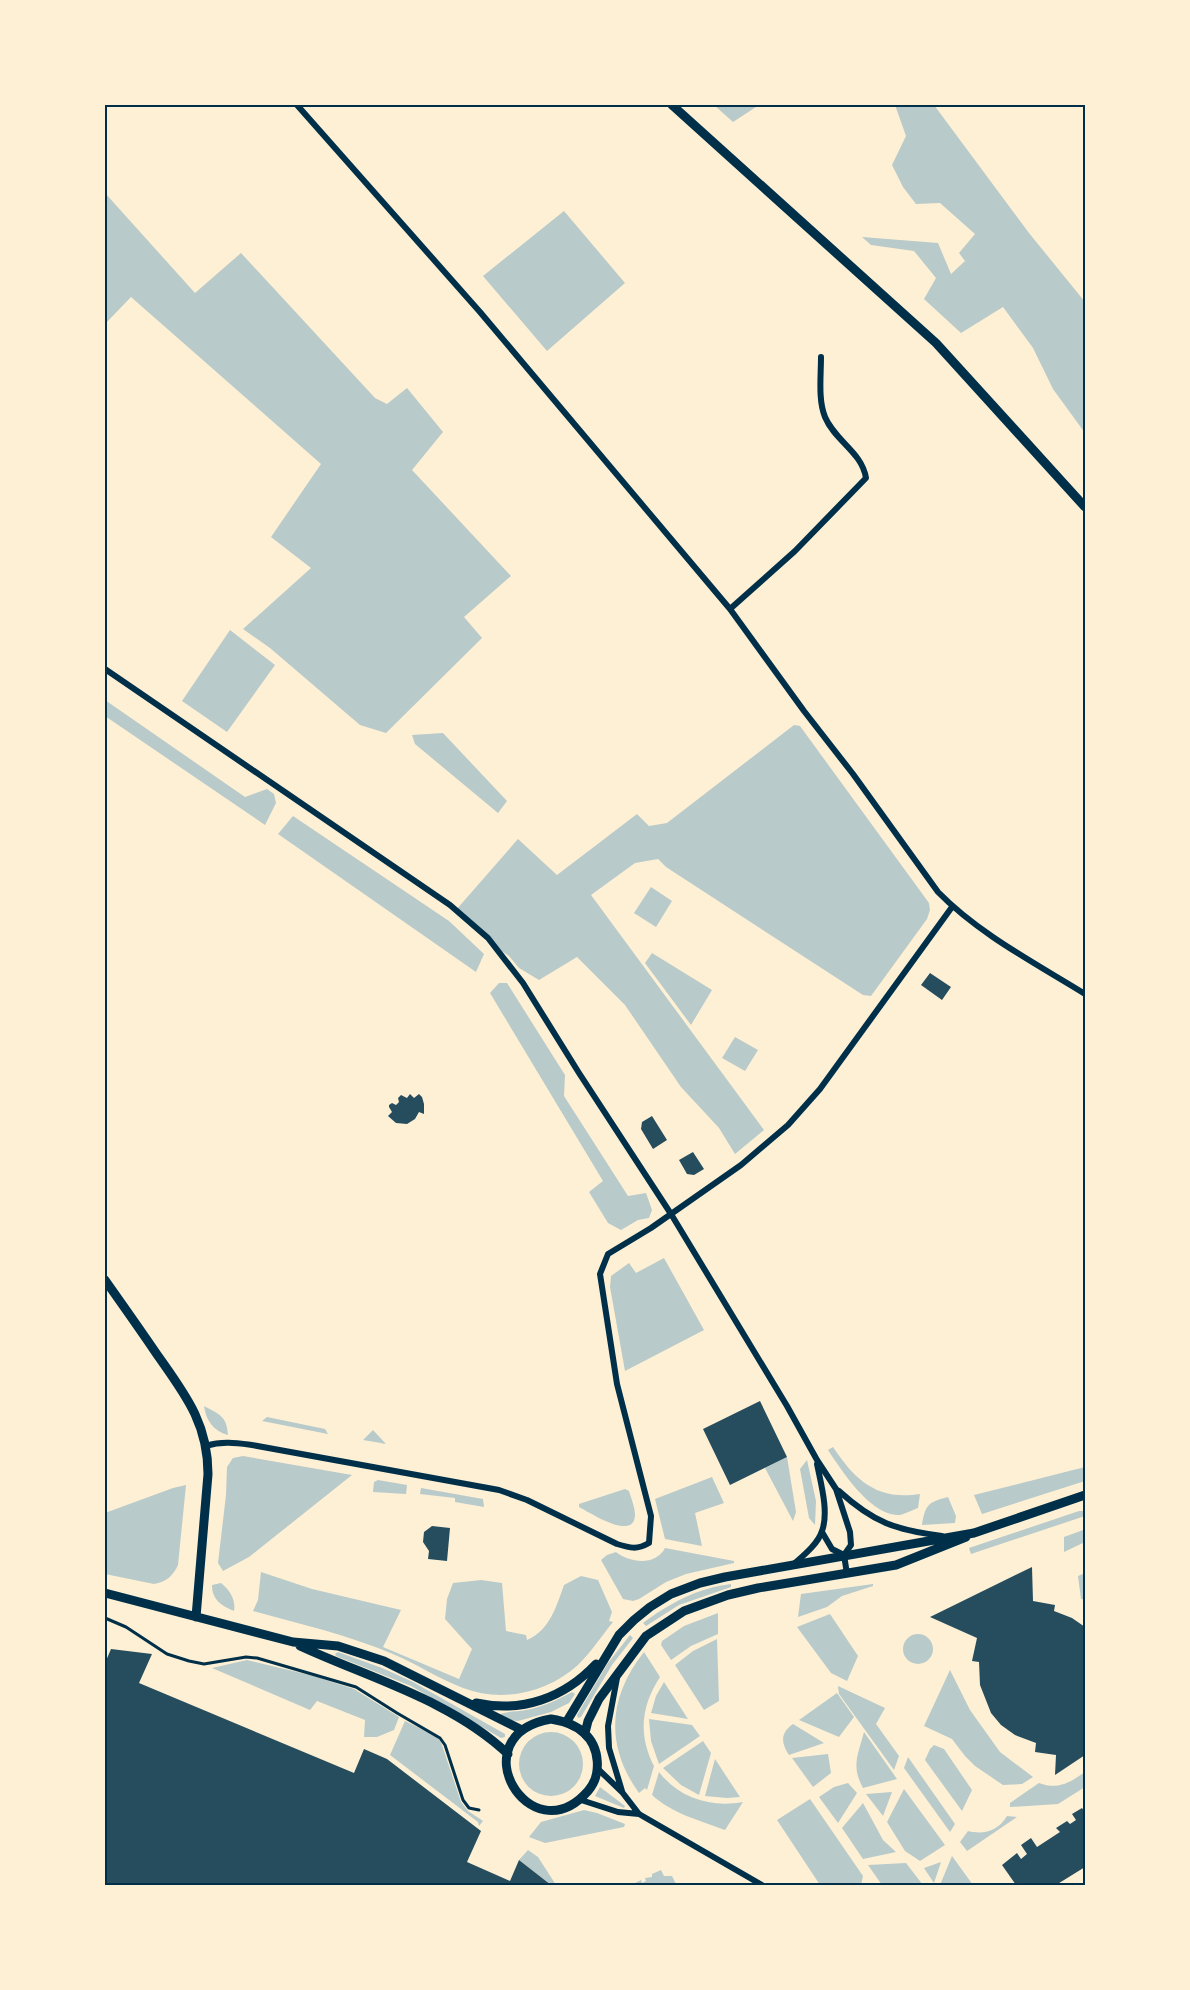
<svg xmlns="http://www.w3.org/2000/svg" width="1190" height="1990" viewBox="0 0 1190 1990" font-family="'PT Sans Narrow',sans-serif">
<rect width="100%" height="100%" fill="#fdf0d5"/>
<path fill="#b9caca" d="M714,105H759L733,122Z
M895,105H934L1029,233L1085,302V433L1053,389L1033,348L1003,307L961,333L924,299L936,278L914,251L871,245L862,237L938,243L951,274L965,261L959,253L975,234L940,203L916,204L903,187L892,165L906,136Z
M105,193L195,293L241,253L375,398L387,404L407,388L443,432L412,470L511,576L464,617L482,638L386,733L360,725L270,648L243,629L311,568L271,537L321,464L131,297L105,324Z
M564,211L625,283L547,351L483,276Z
M230,630L275,665L227,732L182,701Z
M105,700L245,797L267,789L274,794L276,803L265,825L105,716Z
M794,725L800,726L929,903L930,910L927,919L871,996L863,995L666,867L658,859L635,863L591,895L764,1130L735,1154L719,1128L681,1087L625,1005L577,957L539,980L519,968L509,956L497,948L456,910L518,839L557,875L637,814L649,826L667,823Z
M443,733L507,801L498,813L415,744L412,735Z
M293,816L449,921L484,954L476,972L278,834Z
M651,887L672,901L656,927L634,913Z
M652,953L712,990L691,1025L645,963Z
M499,983H507L565,1075L564,1096L628,1196L646,1193L652,1210L649,1218L638,1220L621,1230L608,1223L589,1192L603,1181L490,993Z
M735,1037L758,1050L745,1071L722,1058Z
M664,1258L704,1330L625,1371L610,1287L611,1276L629,1263L636,1273Z
M204,1406C219,1414 227,1416 228,1435C213,1431 206,1420 204,1406Z
M267,1417L325,1429L328,1434L262,1421Z
M373,1430L386,1444H387L363,1440Z
M833,1447C855,1480 877,1501 920,1494L918,1508C912,1510 902,1516 896,1515C868,1512 842,1471 828,1450Z
M243,1456L352,1475L249,1557L223,1571L218,1563L226,1495L227,1467L233,1458Z
M787,1457L796,1512L793,1521L765,1468Z
M807,1460L816,1501L815,1525L809,1518L800,1469Z
M1085,1467V1481L982,1514L974,1495Z
M712,1477L724,1503L695,1513L702,1546L665,1539L655,1499Z
M378,1480L407,1485L406,1494L373,1492L374,1482Z
M186,1485L178,1565C173,1576 166,1582 154,1584L105,1574V1513L173,1488Z
M421,1488L483,1499L484,1507L455,1502V1498L420,1494Z
M625,1489L629,1491C631,1498 635,1507 635,1515C634,1542 589,1512 579,1507V1504Z
M948,1497L956,1516L955,1523L922,1525C925,1505 928,1502 948,1497Z
M1079,1511H1085V1516L971,1554L969,1548Z
M1083,1530L1085,1542L1064,1552V1537Z
M665,1548L734,1561V1563L686,1574L666,1582L639,1599L633,1601L623,1599L601,1560L607,1555L616,1552C630,1563 656,1566 665,1548Z
M261,1572L312,1589L401,1610L383,1647L459,1679L472,1649L445,1619L447,1599L453,1583L481,1580L502,1583L506,1631L526,1635L527,1640C550,1630 556,1607 564,1585L581,1576L598,1580L612,1612L609,1621L613,1622C601,1637 591,1652 578,1665C547,1693 502,1703 463,1688C439,1679 417,1664 393,1654C348,1635 300,1624 253,1611L258,1600Z
M1085,1573V1600L1081,1599L1078,1576Z
M221,1583C230,1590 236,1600 234,1611C222,1606 212,1600 212,1585Z
M731,1584V1587L679,1605L646,1626L643,1623C670,1603 698,1588 731,1584Z
M873,1584V1586L842,1596L827,1607L798,1617L801,1594Z
M718,1613V1634L691,1646L671,1660L661,1645L662,1641L684,1626Z
M830,1614L858,1656L847,1681L831,1673L797,1627Z
M903 1649a15 15 0 1 1 30 0a15 15 0 1 1-30 0Z
M630,1635L633,1638L612,1665L581,1717L578,1718L577,1715L608,1663Z
M717,1639L719,1701L704,1710L675,1665L693,1651Z
M338,1652L382,1668L413,1682L505,1734V1737L501,1738L411,1686L336,1656L335,1654Z
M644,1652L660,1677C641,1706 638,1735 654,1766L647,1790L645,1788L639,1793C605,1746 608,1697 644,1652Z
M247,1660L314,1676L354,1689L399,1717L394,1730L377,1737H364L365,1720L317,1701L310,1710L212,1668Z
M950,1670L970,1710L1000,1752L1033,1777L1022,1784L1003,1785L975,1766L965,1756L952,1739L924,1726Z
M664,1682L688,1719L651,1713L656,1696Z
M838,1686L885,1708L876,1724L899,1756L894,1770L839,1694Z
M572,1692L575,1694L569,1703L551,1712L518,1721L508,1720L498,1715C505,1711 517,1712 526,1710C543,1707 557,1700 572,1692Z
M837,1693L854,1717L839,1737L799,1720Z
M649,1719L692,1725L700,1736L659,1764L651,1741Z
M405,1721L436,1736L441,1742L461,1802L468,1811L483,1821L479,1826L478,1822L390,1755Z
M793,1724L824,1743L789,1755C781,1743 780,1733 793,1724Z
M864,1732L897,1779L863,1788C851,1766 858,1755 864,1732Z
M519 1764a32 32 0 1 1 64 0a32 32 0 1 1-64 0Z
M703,1741L711,1753L699,1795L681,1785L663,1768Z
M934,1745L944,1749L972,1790L962,1811L925,1760L930,1749Z
M828,1754L831,1773L813,1787L792,1758Z
M908,1757L955,1824L950,1832L904,1768Z
M715,1759L740,1797L727,1798L705,1796Z
M659,1772C679,1798 711,1808 743,1802L725,1830C699,1820 673,1814 652,1795Z
M1085,1772V1787L1058,1804L1010,1807V1803L1039,1783C1058,1790 1069,1783 1085,1772Z
M848,1783L857,1793L838,1823L819,1797L834,1787Z
M600,1787L625,1806L624,1808L595,1796Z
M904,1789L945,1845L920,1861L905,1851L887,1822Z
M892,1792L883,1816L866,1794Z
M810,1799L863,1876L861,1885H820L777,1820Z
M863,1803L883,1840L896,1852L863,1859L842,1828Z
M584,1810L597,1813L625,1824L624,1827L545,1843L529,1837L541,1822Z
M1007,1816L1017,1817L967,1851L960,1842L968,1831C984,1835 998,1831 1007,1816Z
M528,1850L538,1857L556,1885H551L519,1860Z
M952,1856L973,1885H940Z
M941,1862L934,1883L924,1868Z
M906,1863L923,1885H882L868,1865Z
M661,1870L664,1876H672L676,1884L631,1885L641,1880L642,1883L646,1881L645,1878L652,1877V1874Z"/>
<path fill="#264d5e" d="M930,973L951,987L942,1000L921,985Z
M410,1094L414,1098L419,1094L422,1097L424,1104V1114L419,1112L415,1119L407,1124L396,1123L388,1116L392,1112L389,1107V1105L392,1103L396,1105L399,1102L398,1098L401,1095L407,1098Z
M652,1116L667,1140L653,1149L641,1129L642,1122Z
M693,1152L704,1169L694,1175L687,1174L679,1160Z
M760,1401L787,1457L730,1485L703,1429Z
M432,1526L450,1528L447,1561L428,1559L429,1551L423,1542L424,1532Z
M1032,1567L1033,1601L1055,1605L1054,1611L1072,1618L1085,1627V1755L1055,1775L1056,1755L1035,1752L1036,1743L1015,1735L1001,1725L991,1713L980,1685L979,1662L972,1661L977,1638L930,1617Z
M111,1649L152,1654L139,1683L354,1773L364,1749L387,1759L481,1831L467,1862L510,1881L519,1860L551,1885H105V1663Z
M1082,1808L1085,1812V1867L1056,1885H1016L1002,1865L1017,1853L1021,1859L1027,1854L1021,1845L1031,1838L1037,1847L1060,1832L1056,1828L1067,1821L1070,1824L1076,1820L1072,1814Z"/>
<g fill="none" stroke-linecap="round" stroke-linejoin="round">
<path stroke="#003049" stroke-width="3" d="M105,1618L126,1627L167,1654L189,1661L204,1664L246,1657L257,1658L356,1687L397,1713L440,1738L445,1745L463,1800L469,1808L479,1810"/>
<path stroke="#003049" stroke-width="6" d="M297,105L480,312L730,609L804,711L853,774L938,892C979,934 1035,963 1085,994
M730,609L795,551L866,478C862,452 835,441 825,417C818,400 821,376 821,357
M105,669L450,905L488,938L523,983L579,1073L671,1214L787,1406L817,1460L836,1489L850,1532L851,1545L844,1555L847,1574
M206,1446C222,1441 236,1443 252,1445L499,1490L527,1500L617,1544C630,1548 637,1550 649,1543L651,1516L617,1384L600,1274L608,1254L651,1228L741,1165L788,1125L820,1089L952,907
M839,1491C874,1523 896,1530 942,1536
M822,1532L832,1549L844,1555
M794,1564C803,1556 818,1544 822,1531C829,1512 821,1484 817,1464
M617,1678L608,1726L609,1748L622,1791
M599,1770L622,1792L639,1814L762,1885
M581,1800L618,1812L639,1814"/>
<path stroke="#003049" stroke-width="9" d="M672,105L936,343L1085,507
M105,1280C122,1304 139,1328 156,1353C184,1393 208,1422 208,1474L196,1617
M105,1593L293,1642L338,1646L384,1661L522,1730
M300,1646C369,1678 451,1700 508,1754
M476,1703C522,1713 564,1698 596,1664
M551,1719C563,1721 575,1724 584,1733C600,1747 602,1775 588,1791C530,1857 458,1735 551,1719Z
M567,1721L619,1635L634,1620L650,1607L671,1594L700,1583L725,1577L974,1533L1085,1495
M585,1733L588,1721L599,1699L646,1636L684,1611L728,1595L758,1588L896,1565L966,1537"/>
</g>
<rect width="1190" height="1990" fill="none" stroke="#fdf0d5" stroke-width="213"/>
<rect x="106" y="106" width="978" height="1778" fill="none" stroke="#003049" stroke-width="2"/>
</svg>
